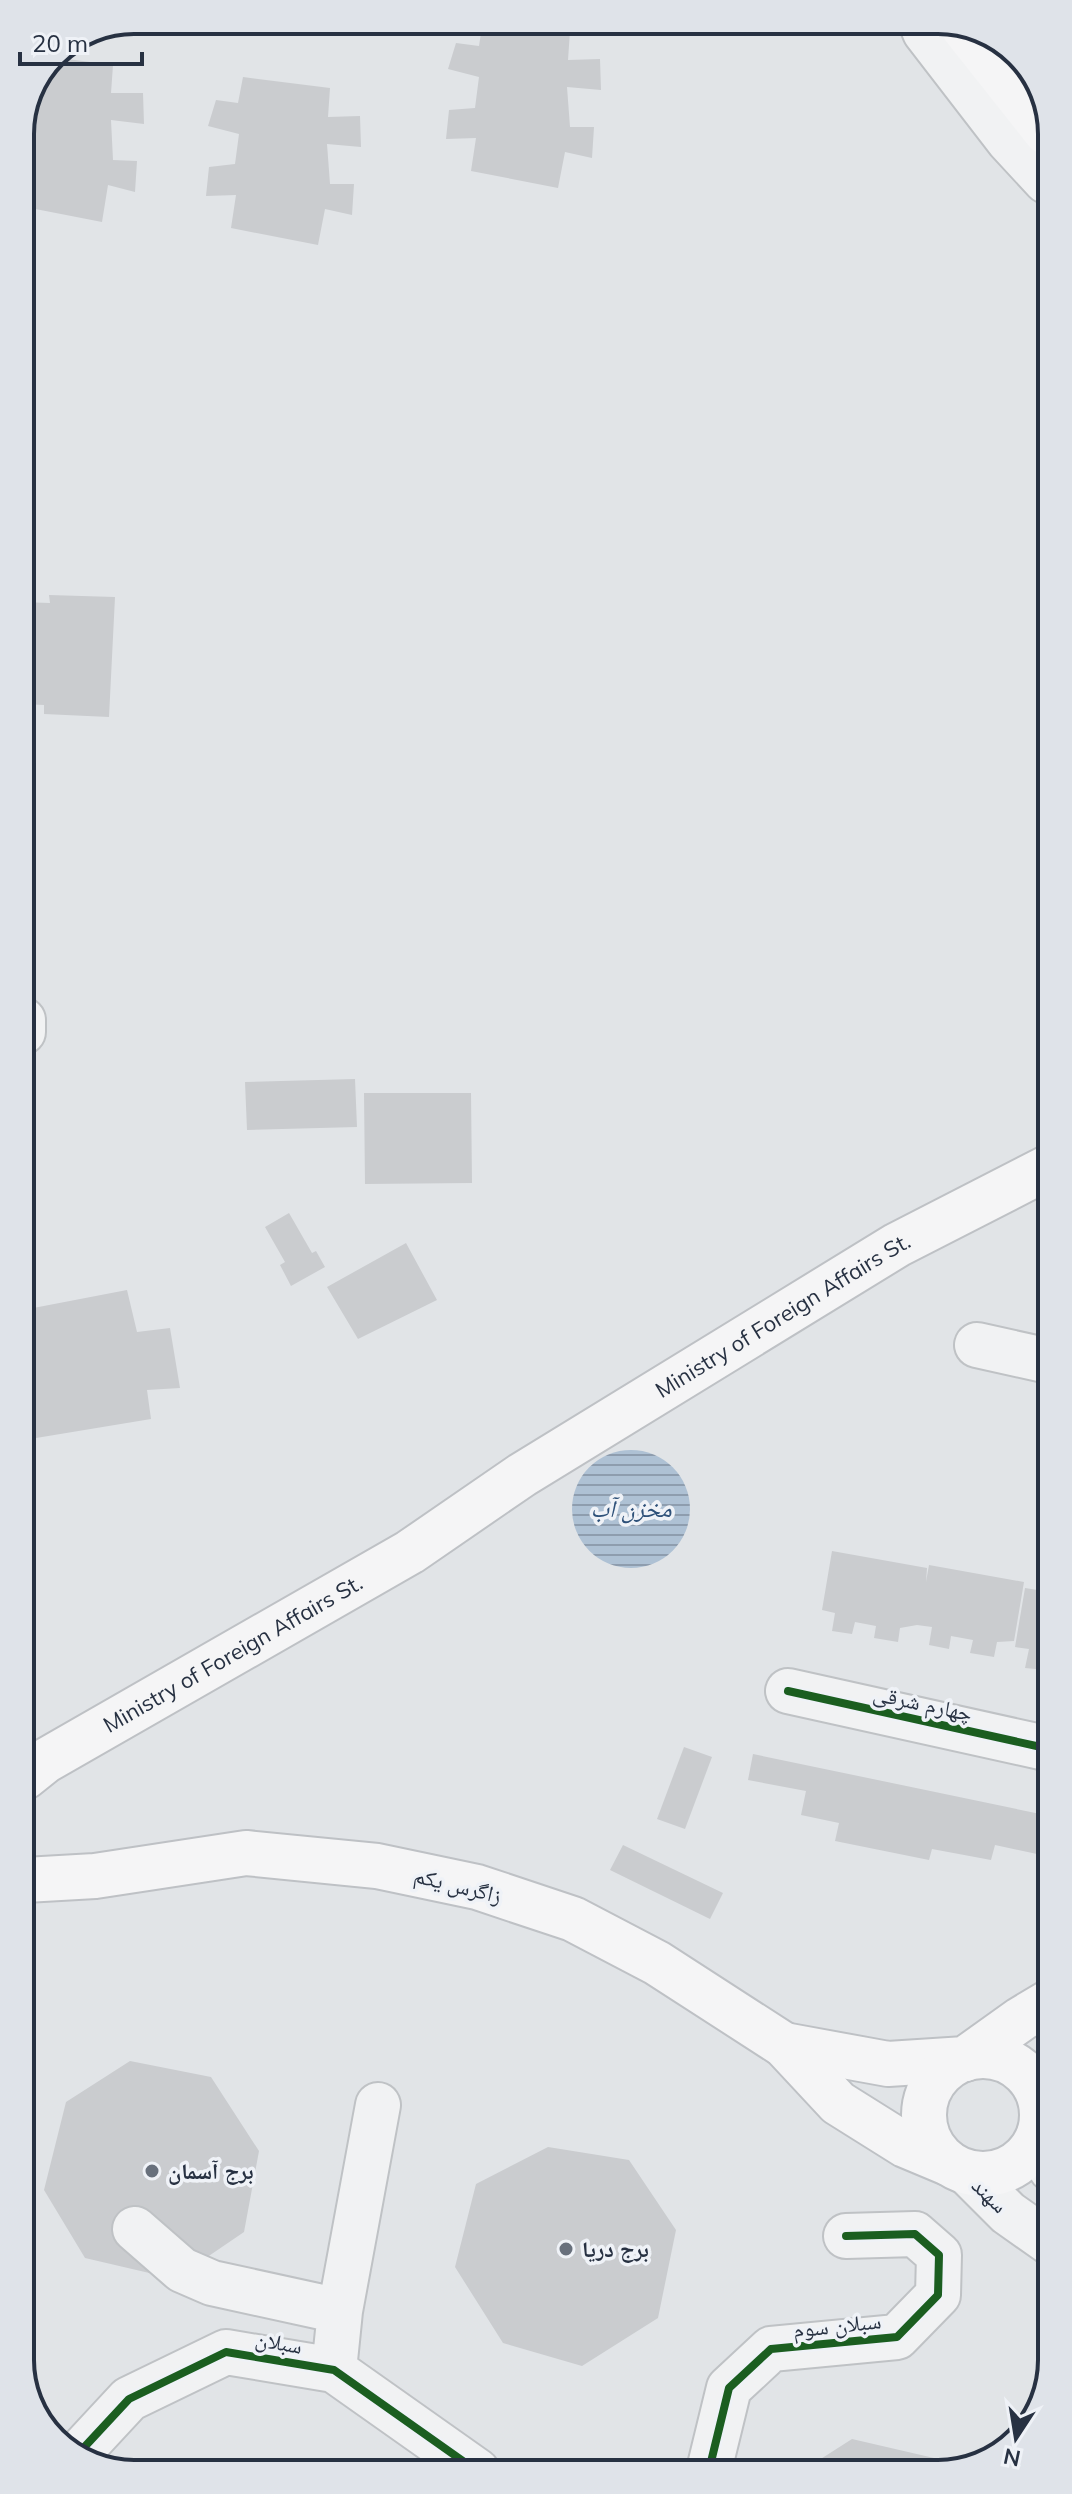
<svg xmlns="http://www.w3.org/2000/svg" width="1072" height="2494" viewBox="0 0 1072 2494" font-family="Mulish,'Noto Naskh Arabic',sans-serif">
<defs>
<pattern id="water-rules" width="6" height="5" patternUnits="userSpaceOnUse" patternTransform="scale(2)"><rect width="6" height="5" fill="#aec1d4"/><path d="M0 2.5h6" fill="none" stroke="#8e9dae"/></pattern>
</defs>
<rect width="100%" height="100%" fill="#e1e4e7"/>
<path fill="url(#water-rules)" d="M572 1509a59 59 0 1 1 118 0a59 59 0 1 1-118 0Z"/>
<path fill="#cacccf" d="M483,20L570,31L568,60L600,59L601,90L567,87L570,127H594L592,158L565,152L558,188L471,171L476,138L446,139L449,110L475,108L479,77L448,69L456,43L479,46Z
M52,57L113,65L111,93H143L144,124L111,120L113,160L137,161L135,192L108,185L102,222L20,206V127Z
M243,77L330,88L328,117L360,116L361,147L327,144L330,184H354L352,215L325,209L318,245L231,228L236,195L206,196L209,167L235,164L239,134L208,126L216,100L238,103Z
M49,595L115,597L109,717L44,714V705L22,704L21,602L50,603Z
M355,1079L357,1127L247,1130L245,1082Z
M364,1093H471L472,1183L365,1184Z
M289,1213L312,1253L316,1251L325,1267L291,1286L280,1265L285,1262L265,1227Z
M406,1243L437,1300L358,1339L327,1287Z
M127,1290L137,1332L170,1328L180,1388L147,1390L151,1419L24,1440L23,1310Z
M832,1551L927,1568L926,1582L929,1565L1024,1582L1014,1641L997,1642L994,1657L970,1653L973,1640L951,1636L949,1649L929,1645L932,1627L917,1625L900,1628L898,1642L874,1638L876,1626L855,1622L852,1634L832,1631L835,1613L822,1610Z
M1025,1588L1050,1592V1659L1048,1658L1046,1670L1025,1668L1029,1649L1015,1647Z
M684,1747L712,1757L685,1829L657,1819Z
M753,1754L1050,1816L1051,1857L995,1845L991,1860L932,1849L929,1860L835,1841L839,1823L801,1815L806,1791L748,1780Z
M623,1845L723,1893L710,1919L610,1870Z
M130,2061L211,2077L259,2151L244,2232L175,2279L85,2258L44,2190L66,2102Z
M548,2147L629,2160L676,2230L658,2318L582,2366L503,2343L455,2267L476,2184Z
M852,2439L934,2458L940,2468L805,2469Z"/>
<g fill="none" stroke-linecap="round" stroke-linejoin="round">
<g stroke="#bfc2c5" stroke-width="48">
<path id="minor" d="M920,20L925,32L1009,141L1046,181
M23,1020V1032
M977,1345L1049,1361
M788,1691L1050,1749
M1039,2135L1051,2169
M968,2173L1008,2213L1052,2244
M135,2229L182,2270L212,2283L340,2311
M334,2370L340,2311L378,2105
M77,2455L129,2399L226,2352L334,2370L477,2471
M709,2470L729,2388L771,2349L897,2337L938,2295L939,2255L915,2234L846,2236"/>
</g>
<g stroke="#bec1c5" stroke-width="48">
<g id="major">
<path d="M963,27L1046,132"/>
<path id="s1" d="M25,1777L45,1761L410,1552L522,1475L897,1245L1049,1167"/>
<path d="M25,1880L95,1876L246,1853L377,1866L477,1887L573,1919L657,1963L784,2045L838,2103L905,2145L948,2163"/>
<path d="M784,2045L888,2064L965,2059L1021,2019L1051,2001"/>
<circle cx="983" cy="2115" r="59"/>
</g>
</g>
<use href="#minor" stroke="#f1f2f3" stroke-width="44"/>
<use href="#major" stroke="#f5f5f6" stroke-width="44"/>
<g stroke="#eff2f7" stroke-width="13">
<path id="cycleway" d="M788,1691L1050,1749
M77,2455L129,2399L226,2352L334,2370L477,2471
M709,2470L729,2388L771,2349L897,2337L938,2295L939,2255L915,2234L846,2236"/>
</g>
<use href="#cycleway" stroke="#1b5e20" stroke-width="8"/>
</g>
<g fill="#68707c" stroke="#eff2f7" stroke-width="3">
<circle cx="152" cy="2171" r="8"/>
<circle cx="566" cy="2249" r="8"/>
</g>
<g text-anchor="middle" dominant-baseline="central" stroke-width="7" stroke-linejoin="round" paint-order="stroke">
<g font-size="22" fill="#273142" stroke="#eff2f7">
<text stroke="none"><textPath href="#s1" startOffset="888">Ministry of Foreign Affairs St.</textPath></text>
<text stroke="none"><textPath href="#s1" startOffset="242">Ministry of Foreign Affairs St.</textPath></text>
<text transform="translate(923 1703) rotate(12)">چهارم شرقی</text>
<text transform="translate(458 1885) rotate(14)">زاگرس یکم</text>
<text transform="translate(990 2195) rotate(44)">سهند</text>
<text transform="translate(837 2325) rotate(-6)">سبلان سوم</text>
<text transform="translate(279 2342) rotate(10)">سبلان</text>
</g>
<g font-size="22" font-weight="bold" fill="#273142" stroke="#eff2f7" text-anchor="start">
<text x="168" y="2171">برج آسمان</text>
<text x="582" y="2249">برج دریا</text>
</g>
<g font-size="24" font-style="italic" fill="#2e5179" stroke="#eff2f7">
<text x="631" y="1508">مخزن آب</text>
</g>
</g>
<path d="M0 0H1072V2494H0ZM134 34H938A100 100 0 0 1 1038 134V2360A100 100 0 0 1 938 2460H134A100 100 0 0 1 34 2360V134A100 100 0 0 1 134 34Z" fill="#dfe3e9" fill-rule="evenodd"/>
<path fill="none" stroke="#273142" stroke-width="4" d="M134 34H938A100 100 0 0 1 1038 134V2360A100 100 0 0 1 938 2460H134A100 100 0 0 1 34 2360V134A100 100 0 0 1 134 34Z"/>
<g transform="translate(1016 2438) rotate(192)" stroke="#eff2f7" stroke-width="6" paint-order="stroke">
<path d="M0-6L14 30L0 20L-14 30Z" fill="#273142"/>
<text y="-12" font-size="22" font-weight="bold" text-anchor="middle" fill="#273142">N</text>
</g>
<path d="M20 52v12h122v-12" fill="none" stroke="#273142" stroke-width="4"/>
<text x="32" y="52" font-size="24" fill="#273142" stroke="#eff2f7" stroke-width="6" paint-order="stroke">20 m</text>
</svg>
